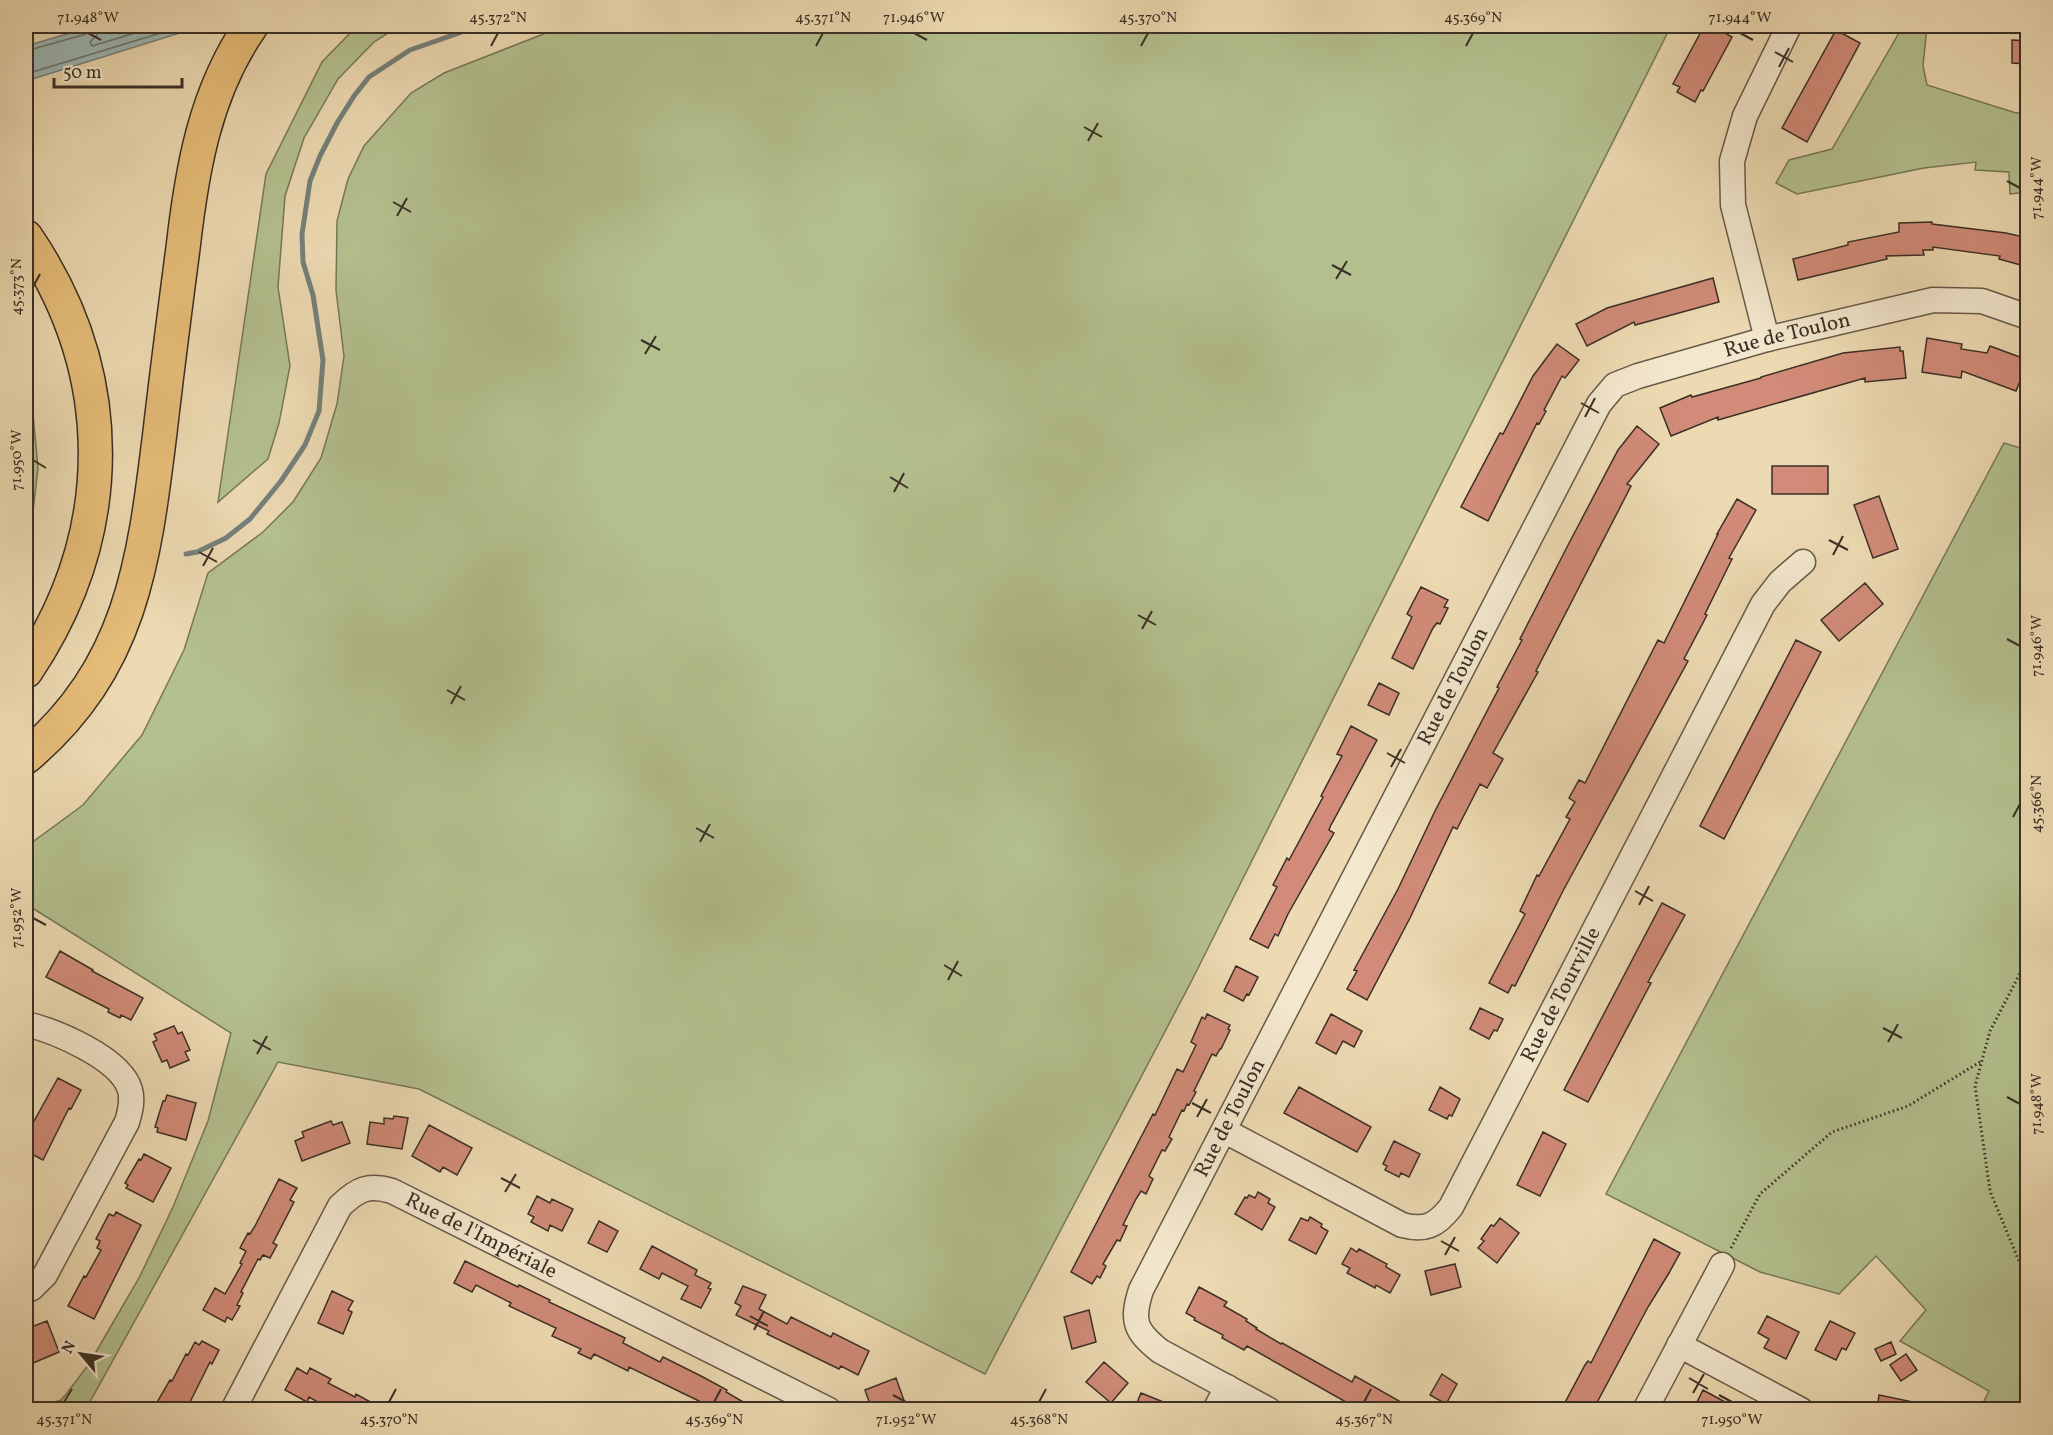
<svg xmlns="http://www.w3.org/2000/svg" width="2053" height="1435" viewBox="0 0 2053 1435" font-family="Vollkorn,serif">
<rect width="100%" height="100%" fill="#eddab2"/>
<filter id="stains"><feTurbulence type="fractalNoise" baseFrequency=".00333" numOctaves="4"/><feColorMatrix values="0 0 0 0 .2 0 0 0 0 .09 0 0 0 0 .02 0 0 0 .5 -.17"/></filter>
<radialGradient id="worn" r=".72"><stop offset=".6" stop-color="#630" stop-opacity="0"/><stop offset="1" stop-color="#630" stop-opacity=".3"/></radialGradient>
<path fill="#b4c18f" stroke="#77785a" stroke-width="1.5" d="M357,26H399L374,42L338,79L304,138L285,196L278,287L290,366L279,423L268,459L218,502L266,174L322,62Z
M556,26H1671L1191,982L985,1374L419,1089L278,1062L86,1409H32L61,1400L67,1393L89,1364L139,1278L173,1207L208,1121L231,1033L26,904V847L83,805L142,735L184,650L208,573L263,532L293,502L321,458L337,404L344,356L336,290L337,221L348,179L364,146L411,93L444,73L541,35Z
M1903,26H1927L1923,66L1927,85L2016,113L2027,112V192L2010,194L2009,172L1975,170L1976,162L1924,168L1797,194L1776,183L1789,160L1832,149Z
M26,387L33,414L38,468L30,537L26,546Z
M2004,443L2027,450V1409H1980L1989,1391L1900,1341L1926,1310L1876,1256L1839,1294L1760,1272L1606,1194Z"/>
<path fill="#9cb8b6" stroke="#75817c" stroke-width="1.5" d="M94,26H183L180,33L26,81V46Z"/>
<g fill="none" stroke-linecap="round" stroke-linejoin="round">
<path stroke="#6b746e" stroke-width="1.5" d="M99,26L97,35L90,42L92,46L158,26
M26,51L86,34L90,31L91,26
M26,74L174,29L176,26"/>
<path stroke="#75817c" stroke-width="5" d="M186,554L197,552L226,538L250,519L281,481L305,445L319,411L323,360L313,295L303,262L302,234L310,181L320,156L337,123L354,96L369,77L410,50L479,26"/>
</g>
<path fill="#d18b78" stroke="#3a2f26" stroke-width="1.5" d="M1704,26H1726L1723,32L1732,37L1703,91L1701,90L1695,102L1677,92L1680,87L1673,84Z
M1836,30L1860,43L1807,142L1782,128Z
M2012,40L2028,41V64L2012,63Z
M1932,222V224L2006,233L2028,238V267L1999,259L2000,256L1933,247V250H1923L1924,255L1886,256L1887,259L1798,280L1793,259L1848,245V242L1899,232V223Z
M1713,278L1719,302L1635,325L1634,322L1587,346L1576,324L1607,308Z
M1927,338L1962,344L1961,349L1987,353L1990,346L2025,359L2022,365L2026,366L2016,391L1962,371L1961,378L1922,372Z
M1557,344L1579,360L1565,378L1562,376L1544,410L1546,411L1539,424L1537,423L1488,521L1461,507L1500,433L1503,434L1533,376Z
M1900,347V351H1903L1906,378L1865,382V378L1718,420V417L1671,436L1660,408L1691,395L1692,397L1761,378V377L1843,353Z
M1637,426L1659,444L1627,484L1631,486L1536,671L1538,672L1493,753L1503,759L1487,788L1480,784L1457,829L1453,827L1410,918L1367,1000L1347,989L1357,971L1354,970L1398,889L1435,811L1499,688L1497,687L1522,640L1520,639L1567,547L1618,450Z
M1772,466H1828V494H1772Z
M1879,496L1898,549L1873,558L1854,505Z
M1737,499L1756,510L1729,558L1732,559L1705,614L1707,615L1684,659L1688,661L1564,889L1515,986L1512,985L1508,993L1489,983L1525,914L1520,911L1537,875L1539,876L1570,819L1566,817L1575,802L1569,798L1579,780L1585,783L1658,640L1664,643L1718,534H1717Z
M1865,583L1883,604L1839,641L1821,620Z
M1421,587L1448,600L1444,607L1448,608L1440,624L1437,623L1433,628L1413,669L1392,658L1412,617L1407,614Z
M1796,640L1821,652L1724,839L1700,826Z
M1379,683L1399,693L1389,715L1368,705Z
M1351,726L1377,740L1330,827L1329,830L1334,833L1288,914L1278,936L1275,934L1268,948L1250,939L1277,887L1273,885L1287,858L1289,860L1323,797L1321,796L1342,756L1337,754Z
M1662,903L1685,915L1648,982L1651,983L1588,1102L1564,1090Z
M60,951L93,970L92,971L143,998L131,1020L121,1015L120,1018L108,1012L109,1009L46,977Z
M1236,966L1258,977L1249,995L1247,994L1243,1001L1224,991Z
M1480,1008L1503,1019L1497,1031L1494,1030L1489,1039L1470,1029Z
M1207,1014L1230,1025L1228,1029L1230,1030L1221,1049H1220L1216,1056L1212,1054L1194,1091L1196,1092L1189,1105L1187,1104L1184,1111L1182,1110L1169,1137L1172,1139L1165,1151L1162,1150L1149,1176L1153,1179L1146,1194L1141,1191L1136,1199L1123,1225L1127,1226L1120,1241L1117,1240L1103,1264L1106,1266L1100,1278L1097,1276L1092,1284L1071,1272L1153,1114L1155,1115L1177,1069L1183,1072L1196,1045L1191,1042L1202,1017L1205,1019Z
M1331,1014L1362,1031L1354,1047L1343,1041L1336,1054L1316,1043Z
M174,1026L178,1034L182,1032L190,1050L185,1052L189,1060L170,1068L167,1060L162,1062L153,1042L157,1040L154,1034Z
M58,1078L81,1090L71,1109L69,1108L43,1160L26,1151V1146L32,1134L28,1132Z
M1299,1087L1371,1127L1357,1152L1284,1113Z
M1440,1087L1460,1099L1452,1116L1449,1115L1447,1119L1429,1110Z
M167,1095L196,1103L186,1140L157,1132L158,1128L155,1127L163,1101H165Z
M394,1116L408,1118L402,1149L367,1144L370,1122L384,1124V1118L393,1119Z
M331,1121L333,1125L342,1122L350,1143L302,1161L295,1141L304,1137L302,1132Z
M429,1125L472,1148L457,1175L443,1167L440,1172L412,1156Z
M1543,1132L1566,1144L1540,1196L1517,1185Z
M1394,1141L1420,1154L1409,1177L1401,1173L1399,1177L1385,1170L1387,1166L1383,1164Z
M144,1154L171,1168L153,1202L126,1188L128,1185L125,1183L139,1159L141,1160Z
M279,1179L297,1188L290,1200L294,1202L273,1243L277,1245L270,1258L263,1255L260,1260L258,1259L241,1292L243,1293L237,1305L240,1306L232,1320L227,1317L225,1322L203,1310L215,1288L225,1294L242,1264L240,1263L246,1251L240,1248L248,1233L250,1234L255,1226Z
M1258,1192L1270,1199L1268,1203L1275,1207L1262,1230L1235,1214L1245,1197L1247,1198L1249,1195L1255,1198Z
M537,1196L550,1203L552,1199L573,1209L562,1231L550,1225L548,1231L531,1222L534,1217L528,1214Z
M116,1212L141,1225L94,1319L68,1306L84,1276L86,1277L101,1250L97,1248L100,1241L96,1239L109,1214L114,1216Z
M1310,1217L1322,1224L1321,1227L1328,1231L1316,1254L1289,1240L1301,1218L1308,1221Z
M1500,1218L1519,1233L1497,1263L1478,1248L1484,1241L1481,1239L1491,1225L1494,1226Z
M599,1221L618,1231L607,1252L588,1243Z
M1654,1239L1680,1253L1669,1273L1648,1307L1593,1410H1561L1585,1365L1588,1361L1591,1363Z
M652,1246L697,1270L695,1275L711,1283L708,1288L711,1289L701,1308L681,1299L688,1286L662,1273L659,1279L640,1269Z
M1351,1248L1357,1252L1359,1249L1387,1264L1386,1267L1400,1275L1390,1293L1376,1285L1375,1288L1347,1273L1350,1268L1342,1264Z
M465,1261L518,1287L519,1285L550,1300L549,1302L625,1338L623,1343L660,1362L663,1357L701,1376L727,1390L726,1392L757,1410H697L699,1401L629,1367L628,1371L594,1354L591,1359L578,1353L581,1349L552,1336L556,1328L509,1306L511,1303L476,1285L472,1292L454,1283Z
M1455,1264L1461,1287L1431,1295L1425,1271Z
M743,1286L766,1295L759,1309L787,1324L791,1317L831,1337L833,1333L869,1351L858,1375L841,1366L839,1369L767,1334L769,1331L736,1315L741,1306L735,1303Z
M1199,1287L1227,1302L1224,1306L1247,1319L1246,1321L1257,1328L1256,1329L1281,1344L1282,1343L1352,1382L1355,1376L1415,1410H1360L1247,1346L1244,1350L1222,1338L1223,1335L1194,1320L1195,1318L1186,1313Z
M332,1291L353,1301L348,1310L352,1312L343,1334L318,1323Z
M1089,1310L1096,1342L1072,1349L1064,1317Z
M1767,1316L1799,1332L1786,1359L1764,1348L1769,1339L1758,1333Z
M47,1321L59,1352L26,1366V1329Z
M1830,1321L1855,1333L1846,1350L1842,1348L1836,1360L1815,1350Z
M202,1341L219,1350L212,1364L210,1362L186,1410H165L156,1404L170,1380L172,1381L186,1354L188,1355L195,1342L199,1345Z
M1891,1342L1896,1354L1881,1361L1875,1349Z
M1906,1354L1917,1370L1901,1381L1890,1365Z
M1104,1362L1128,1383L1111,1403L1086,1382Z
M297,1368L307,1374L310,1368L331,1379L328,1383L355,1397L356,1394L385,1410H332L309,1397L307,1402L285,1390Z
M1442,1374L1457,1384L1446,1404L1430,1395Z
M896,1378L906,1406L897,1410H872L865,1390Z
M1703,1390L1740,1410H1693Z
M1141,1393L1181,1409V1410H1134Z
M1879,1395L1918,1403V1410H1877Z"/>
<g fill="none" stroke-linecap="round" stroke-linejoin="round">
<g stroke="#675a49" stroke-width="27">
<g id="minor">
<path d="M1767,339L1733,205L1732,161L1745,116L1789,26"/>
<path d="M26,1024C55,1031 121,1058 130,1090C133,1101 130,1112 127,1122L45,1275L32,1288L26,1291"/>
<path id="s1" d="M1225,1131L1402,1225C1425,1231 1436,1226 1451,1207L1763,604L1780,582L1803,562"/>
<path d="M1679,1345L1801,1410"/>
<path id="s2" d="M233,1410L340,1206C358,1189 368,1184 392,1191L829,1410"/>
<path d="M1215,1410L1227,1387"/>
<path id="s3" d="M1269,1410L1160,1351C1135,1331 1131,1321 1141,1290L1599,404L1615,385L1638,376L1767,339L1933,300L1982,301L2028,317"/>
<path d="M1645,1410L1722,1265"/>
</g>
</g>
<g stroke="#3a2f26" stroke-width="36">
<path id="highway" d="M26,237C119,374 118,534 26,671
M26,757C132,667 144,562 160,432C167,371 175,309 183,248C192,169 205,92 251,26"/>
</g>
<path stroke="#3a2f26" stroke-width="3" stroke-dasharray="1.5 3" stroke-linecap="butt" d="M2028,958L1990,1031L1975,1086L1990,1191L2028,1283
M1731,1248L1760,1194L1832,1132L1908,1106L1980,1062"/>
<use href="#minor" stroke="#f3e7cd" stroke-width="24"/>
<use href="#highway" stroke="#e6bd79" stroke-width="33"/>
</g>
<path fill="none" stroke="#3a2f26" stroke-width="2" d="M88,33L101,40M914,33L927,40M1740,33L1753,40M491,46L498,33M816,46L823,33M1141,46L1148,33M1466,46L1473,33M1775,52L1793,62M1779,67L1789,48M1084,127L1102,137M1088,141L1098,123M2007,181L2020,188M393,202L411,212M397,216L407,198M1332,265L1351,275M1336,279L1347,261M33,287L40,274M641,340L660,350M645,354L656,336M1581,403L1599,413M1585,417L1595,398M33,460L46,468M890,477L908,488M894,492L904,473M1829,540L1848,550M199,552L217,562M1833,555L1843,536M203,566L213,548M1138,615L1156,625M1142,629L1152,611M2007,639L2020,646M447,690L465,700M451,704L461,686M1387,753L1405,763M1391,767L1401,749M2013,817L2020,804M696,828L714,838M700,842L710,824M1635,891L1653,901M1639,905L1649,886M33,918L46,925M944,965L962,976M948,980L958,961M1883,1028L1902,1038M253,1040L271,1050M1888,1042L1898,1024M257,1054L267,1036M2007,1097L2020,1104M1192,1103L1211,1113M1197,1117L1207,1099M501,1178L520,1188M505,1192L516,1174M1441,1241L1459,1251M1445,1255L1455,1237M750,1316L768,1326M754,1330L764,1311M1689,1378L1708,1389M1693,1393L1704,1374M893,1395L906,1402M1719,1395L1732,1402M64,1402L72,1389M389,1402L396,1389M714,1402L721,1389M1039,1402L1046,1389M1364,1402L1371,1389"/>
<g text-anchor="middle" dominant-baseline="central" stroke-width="4.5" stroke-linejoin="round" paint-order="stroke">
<g font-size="21" fill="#3a2f26" stroke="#f3e7cd">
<text stroke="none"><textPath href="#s3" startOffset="1396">Rue de Toulon</textPath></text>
<text stroke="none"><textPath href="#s3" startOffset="874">Rue de Toulon</textPath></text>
<text stroke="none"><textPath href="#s1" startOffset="496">Rue de Tourville</textPath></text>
<text stroke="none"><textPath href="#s3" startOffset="388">Rue de Toulon</textPath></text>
<text stroke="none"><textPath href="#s2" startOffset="388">Rue de l'Impériale</textPath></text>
</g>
</g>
<rect width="2053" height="1435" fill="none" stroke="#eddab2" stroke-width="66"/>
<g transform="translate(81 1354) rotate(299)" stroke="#f3e7cd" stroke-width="4.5" paint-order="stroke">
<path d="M0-4.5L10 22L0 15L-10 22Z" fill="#3a2f26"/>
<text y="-9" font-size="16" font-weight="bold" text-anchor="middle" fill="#3a2f26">N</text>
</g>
<path d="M54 78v9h128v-9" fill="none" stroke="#3a2f26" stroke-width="3"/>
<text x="63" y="78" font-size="18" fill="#3a2f26" stroke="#f3e7cd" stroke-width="4.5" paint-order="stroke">50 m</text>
<rect x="33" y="33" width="1987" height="1369" fill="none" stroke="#3a2f26" stroke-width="2"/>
<g font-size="15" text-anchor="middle" fill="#3a2f26">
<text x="88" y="22">71.948°W</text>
<text x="498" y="22">45.372°N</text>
<text x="823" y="22">45.371°N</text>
<text x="914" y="22">71.946°W</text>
<text x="1148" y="22">45.370°N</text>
<text x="1473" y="22">45.369°N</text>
<text x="1740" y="22">71.944°W</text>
<text transform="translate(2036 188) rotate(-90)" y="5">71.944°W</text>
<text transform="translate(16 287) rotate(-90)" y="5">45.373°N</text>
<text transform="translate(16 460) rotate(-90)" y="5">71.950°W</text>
<text transform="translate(2036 646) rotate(-90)" y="5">71.946°W</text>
<text transform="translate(2036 804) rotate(-90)" y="5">45.366°N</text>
<text transform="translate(16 918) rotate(-90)" y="5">71.952°W</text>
<text transform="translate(2036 1104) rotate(-90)" y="5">71.948°W</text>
<text x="64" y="1424">45.371°N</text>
<text x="389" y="1424">45.370°N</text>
<text x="714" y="1424">45.369°N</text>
<text x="906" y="1424">71.952°W</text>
<text x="1039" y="1424">45.368°N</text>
<text x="1364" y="1424">45.367°N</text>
<text x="1732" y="1424">71.950°W</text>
</g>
<rect width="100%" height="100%" filter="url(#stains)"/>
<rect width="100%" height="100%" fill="url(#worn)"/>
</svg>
